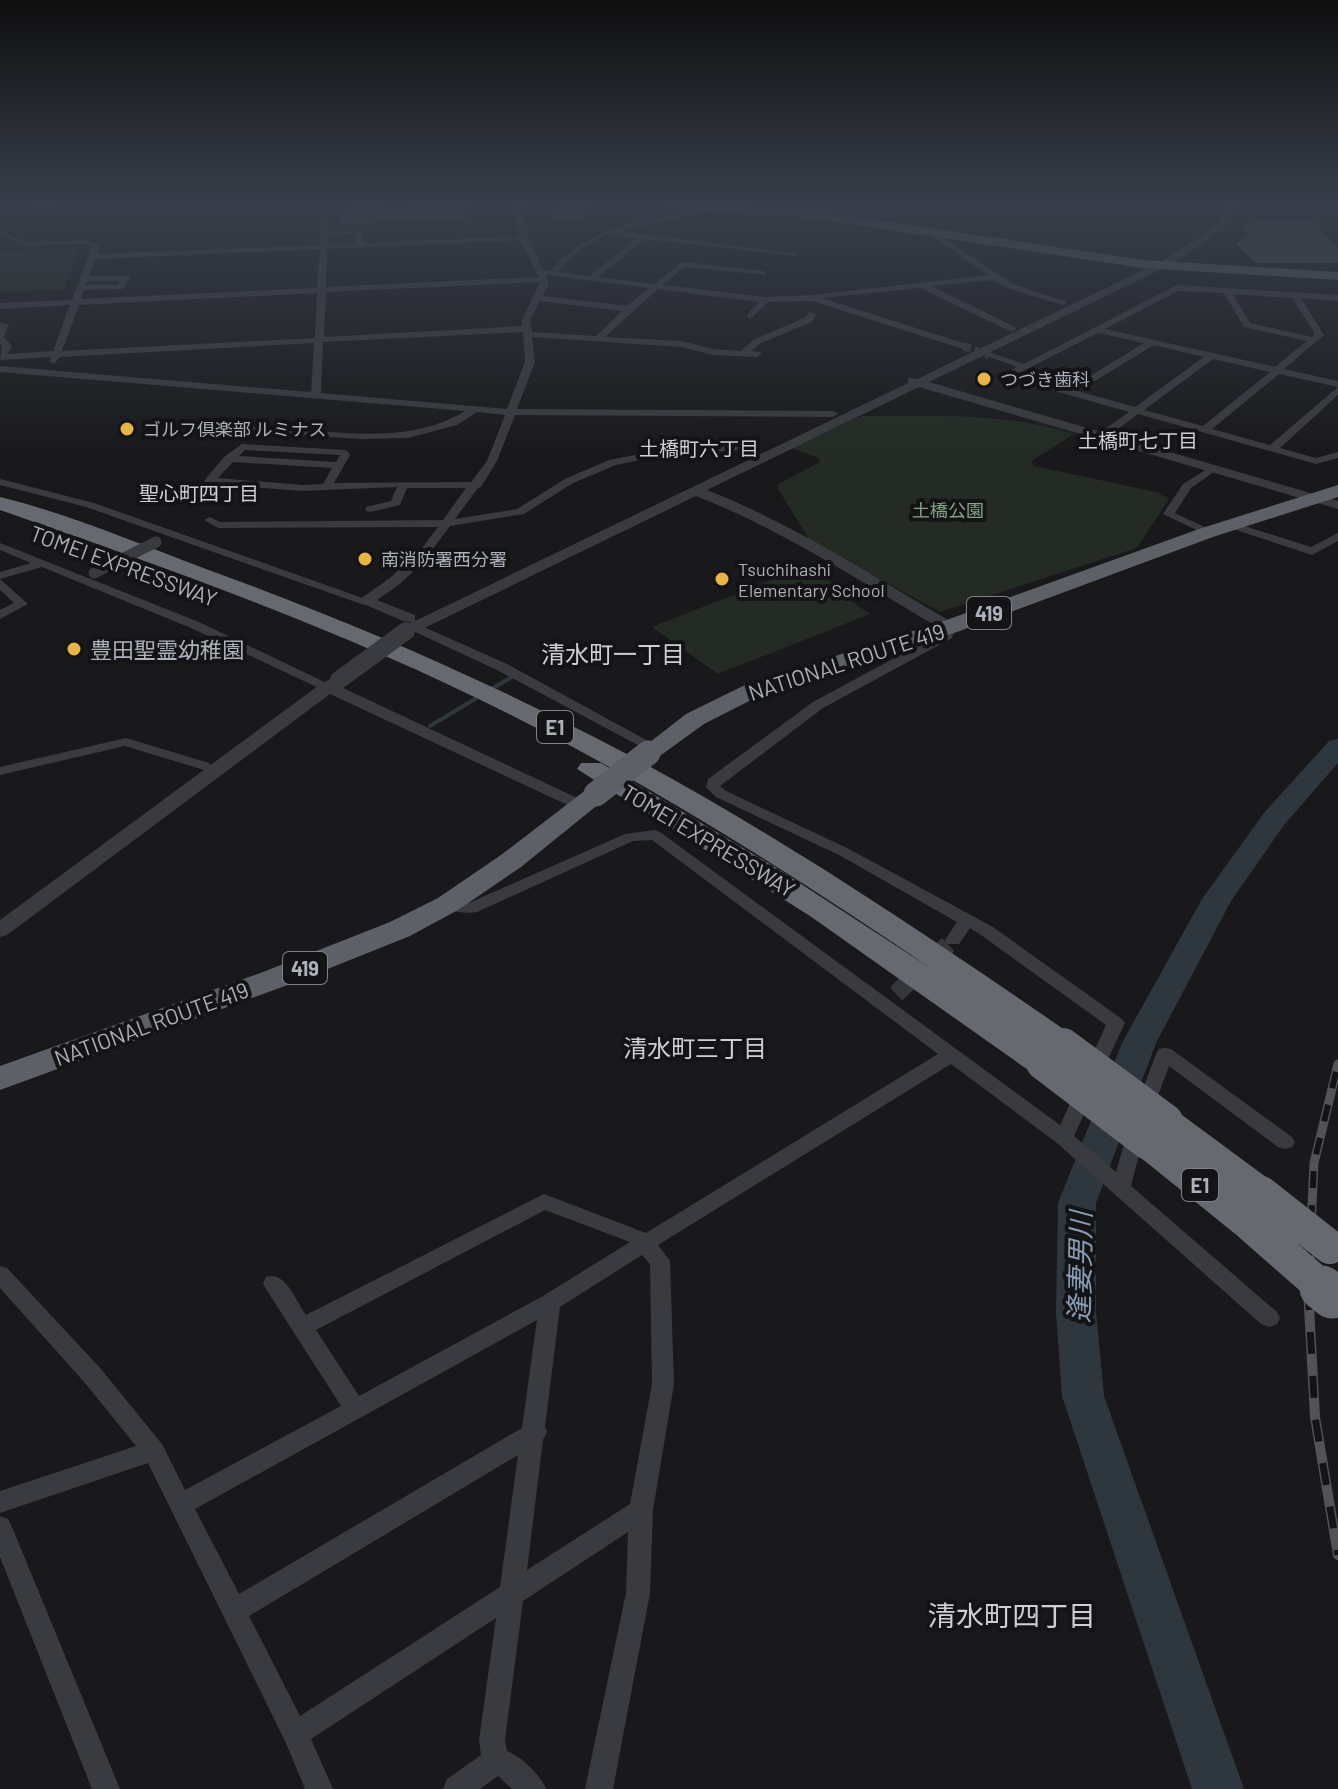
<svg xmlns="http://www.w3.org/2000/svg" width="1338" height="1789" viewBox="0 0 1338 1789" font-family="Barlow,'Noto Sans JP',sans-serif">
<rect width="100%" height="100%" fill="#19191b"/>
<path fill="#232b24" d="M79,247L65,289L0,293V253Z
M862,416C935,416 1004,412 1074,434L1031,461L1034,466L1156,492L1169,499L1137,548L940,612L810,541L778,489V484L820,462L819,458L791,448Z
M786,574L824,578L848,592V599L870,614L718,674L652,627Z"/>
<g fill="none" stroke-linecap="round" stroke-linejoin="round">
<path stroke="#2f373e" stroke-width="4" d="M488,691L512,677
M430,726L480,696"/>
<path fill="#2f373e" fill-rule="evenodd" d="M1338,739V763L1284,825L1231,901L1156,1043L1096,1203V1312L1104,1396L1244,1789H1192L1062,1396L1056,1312L1058,1203L1122,1043L1202,899L1264,813L1329,741Z"/>
</g>
<path fill="#434448" d="M452,206H466L468,219L337,224L342,211Z
M560,206H591L580,219L550,218Z
M1255,218L1313,221L1338,248V263H1256L1235,243L1251,233L1240,230Z"/>
<g fill="none" stroke-linecap="round" stroke-linejoin="round">
<path stroke="#36373b" stroke-width="8" stroke-dasharray="8 4" stroke-linecap="butt" d="M963,346L989,355"/>
<path stroke="#36373b" stroke-width="18" stroke-dasharray="18 9" stroke-linecap="butt" d="M896,994L953,940"/>
<path fill="#3a3b40" fill-rule="evenodd" d="M42,206H57L0,217V213Z
M356,206H387L359,209Z
M711,206L714,210L619,231L799,254L795,256L645,239L598,277L654,284L682,262L764,271L767,275L684,267L663,285L766,297L812,295L988,275L930,235L933,231L1013,284L1067,302L1063,305L1007,288L994,280L931,286L1015,327L1016,329L1012,332L920,288L822,298L966,344L968,346L963,349L812,301L768,302L750,319L746,316L759,302L658,289L605,337L681,341L714,349L741,351L753,340L806,317L809,312L816,314L813,321L759,344L752,351L760,352L762,354L757,357L714,355L681,347L532,337L535,362L517,409L833,411L838,414L833,417L515,415L497,461L481,487L478,488L455,519L517,509L565,479L609,460L660,450L735,445L740,448L735,451L660,456L616,465L573,483L524,514L450,526L429,554L425,556L419,552L438,527L218,528L204,520L210,517L220,522L443,520L466,488H407L400,505L370,512L366,511V507L391,501L397,487L303,491L209,484L204,481L224,457L242,444L346,450L350,455L334,483L471,482L487,461L505,415L477,412L457,425L408,438L360,439L278,433L203,435L199,434V430C285,415 388,458 465,411L0,372V366L311,392L314,343L60,357L54,364L49,361L51,357L0,360L2,346L0,344V322L9,325L4,337L12,346L8,354L53,351L70,305L0,309V303L72,300L92,247L83,244L27,246L0,235V230L28,242L83,240L99,244L97,254L320,245L321,221L325,219L329,221L328,231L362,230L363,243L524,236L528,238L524,240L327,249L326,287L538,277V270L550,271C595,219 649,223 711,206ZM355,234V243L328,244V235ZM608,235L637,238L589,276L558,272C572,254 587,244 608,235ZM320,249L317,288L81,299L84,290L123,289L130,278L126,276H89L95,259ZM546,275L649,288L627,306L543,296L549,284ZM87,281H120L117,285H86ZM540,282L522,320V326L324,337L326,292ZM317,293L315,338L62,351L79,305ZM540,301L622,311L596,336L532,332L530,320ZM523,332L525,362L507,409L321,393L323,342ZM245,450L339,455H340L336,462L239,456ZM233,462L332,468L323,484L303,485L218,478Z
M1177,285L1338,295V301L1301,298L1324,335L1284,369L1338,381V387L1279,374L1212,429L1270,445L1338,387V395L1280,448L1316,458L1338,452V458L1316,464L1138,414L1103,440H1095V436L1129,412L1006,377V373L1017,367L984,355L989,352L1024,364ZM1178,291L1224,293L1244,327L1307,341L1275,367L1105,329ZM1233,294L1292,298L1315,334L1312,337L1250,323ZM1098,333L1144,343L1069,389L1017,374ZM1154,345L1204,357L1135,407L1078,391ZM1213,359L1270,372L1203,426L1144,410Z
M1210,467L1214,468V472L1191,488L1175,513L1213,531V535L1209,536L1163,514L1183,484Z
M0,479L94,503L371,601L365,605L361,604L86,507L0,485Z
M1227,523H1235L1311,547L1338,533V541L1312,555L1227,527Z
M0,543L199,622L335,687L328,691L323,690L191,628L42,567L0,579L28,604L0,619V610L14,603L0,590V572L31,563L0,550Z
M415,623L507,664L661,748L659,751H649L497,670L411,630V624Z
M949,623L955,627L952,638L823,708L720,786L726,791L849,849L993,927L1122,1019L1125,1023L1100,1076H1088L1085,1071L1106,1025L981,935L970,928L959,944H947L945,940L957,922L839,855L716,797L706,787L708,779L813,702L941,633L945,624Z
M126,738L209,763L211,766L204,770L125,746L0,775V767Z
M655,830L660,832L1060,1125L1078,1087H1092L1094,1092L1074,1136L1116,1172L1129,1127L1136,1125L1143,1127L1145,1132L1131,1186L1277,1312L1280,1318L1277,1324L1269,1327L1261,1324L1057,1143L951,1064L658,1245L670,1261L674,1384L653,1510L650,1593L613,1789H585L626,1593L628,1532L523,1601L505,1740L507,1751C522,1757 540,1774 546,1789H512L498,1776L480,1789H443L447,1779L481,1755L479,1740L496,1618L311,1739L333,1789H305L286,1743L148,1463L0,1513V1491L136,1446L85,1383L0,1288V1266L7,1268L101,1369L162,1444L185,1490L341,1406L266,1289L263,1283L266,1277C285,1270 296,1301 306,1315L544,1194L646,1233L938,1054L652,840L633,841L477,912C467,914 447,912 440,904L448,899L469,903L625,834ZM545,1210L630,1242L543,1296L359,1396L316,1330ZM642,1255L650,1264L652,1384L630,1504L527,1570L543,1440L547,1432L545,1427L560,1307ZM537,1320L522,1428L239,1594L195,1509ZM518,1455L500,1587L300,1716L249,1616Z
M1165,1048L1171,1049L1292,1137L1295,1142L1292,1147L1285,1149L1278,1147L1169,1066L1151,1115L1144,1117L1137,1115L1135,1110L1156,1054L1159,1049Z
M0,1516L8,1519L12,1527L120,1789H92L0,1557Z"/>
<path fill="#3a3b40" fill-rule="evenodd" d="M512,206H521L529,238L545,274H537L519,238Z
M1231,206H1241L1219,232L1174,263L929,382L1338,501V509L919,387L707,490C794,524 874,577 955,624V630H943C863,583 783,530 696,496L412,634L406,636L398,631L412,622L403,621L357,601L390,578L420,549H430V555L400,584L377,600L415,615V621L908,383V378L917,379L1166,259L1213,228Z
M339,675L347,680L341,687L590,804L588,808H574L330,694L7,935L0,937V920L322,683Z"/>
<path fill="#56585e" fill-rule="evenodd" d="M668,206L803,209L1143,260L1338,272V280L1143,268L803,217L674,210Z"/>
<path fill="#5e6067" fill-rule="evenodd" d="M1338,485V497L1213,537L957,632L761,695L704,724L657,758L648,760L636,753L686,714L745,685L941,622L1199,529Z
M596,786L605,789L609,794L605,799L521,867L458,910L410,936L285,986L0,1090V1066L263,972L390,922L438,898L501,855L587,789Z"/>
<path fill="#666970" fill-rule="evenodd" d="M0,497C70,514 139,544 206,569C339,617 470,673 596,738C763,824 920,930 1075,1037L1080,1045L1075,1053L1055,1054L1060,1063L1055,1072L1043,1075L1031,1072L810,916L577,769L581,763H601L775,867L935,971C798,878 659,789 511,715C347,632 173,570 0,510Z
M1166,1108L1178,1112L1274,1183L1280,1193L1274,1203L1261,1207L1251,1204L1265,1215L1271,1226L1265,1237L1252,1241L1239,1237L1135,1153L1130,1143L1135,1133L1148,1130L1156,1132L1148,1121L1154,1112Z"/>
<g stroke="#515358" stroke-width="9">
<path id="rail-far1" d="M1308,1290L1314,1163L1338,1064"/>
</g>
<g stroke="#515358" stroke-width="10">
<path id="rail" d="M1308,1288L1315,1417L1338,1555"/>
</g>
<use href="#rail-far1" stroke="#141416" stroke-width="6" stroke-dasharray="17" stroke-linecap="butt"/>
<use href="#rail" stroke="#141416" stroke-width="7" stroke-dasharray="22" stroke-linecap="butt"/>
<path stroke="#3a3b40" stroke-width="11" d="M94,573L156,542"/>
<path stroke="#3a3b40" stroke-width="18" d="M339,680L406,631"/>
<path stroke="#5e6067" stroke-width="25" d="M596,794L648,753"/>
<path stroke="#666970" stroke-width="34" d="M1063,1045L1166,1121
M1043,1063L1148,1143
M1261,1193L1330,1247
M1252,1226L1325,1290"/>
<path stroke="#666970" stroke-width="45" d="M1322,1288L1332,1296"/>
</g>
<linearGradient id="sky" x2="0" y2="1"><stop stop-color="#0e0e0f"/><stop offset="0.45" stop-color="#383e4a"/><stop offset="1" stop-color="#383e4a" stop-opacity="0"/></linearGradient>
<rect width="1338" height="456" fill="url(#sky)"/>
<g fill="#e7b445" stroke="#141416" stroke-width="3">
<circle cx="984" cy="379" r="8"/>
<circle cx="127" cy="429" r="8"/>
<circle cx="365" cy="559" r="8"/>
<circle cx="722" cy="579" r="8"/>
<circle cx="74" cy="649" r="8"/>
</g>
<g text-anchor="middle" dominant-baseline="central" stroke-width="8" stroke-linejoin="round" paint-order="stroke">
<g font-size="18" fill="#acb0ba" stroke="#141416" text-anchor="start">
<text x="1000" y="379">つづき歯科</text>
<text x="143" y="429">ゴルフ倶楽部 ルミナス</text>
<text x="381" y="559">南消防署西分署</text>
<text x="738" y="569">Tsuchihashi<tspan x="738" dy="21">Elementary School</tspan></text>
</g>
<g font-size="18" fill="#85a387" stroke="#141416">
<text x="948" y="510">土橋公園</text>
</g>
<g font-size="20" fill="#cdcfd6" stroke="#141416">
<text x="1138" y="440">土橋町七丁目</text>
<text x="699" y="448">土橋町六丁目</text>
<text x="199" y="493">聖心町四丁目</text>
</g>
<g fill="#141416" stroke="#7e8189" stroke-width="2">
<rect x="967" y="597" width="44" height="32" rx="6"/>
<rect x="537" y="711" width="36" height="32" rx="6"/>
<rect x="283" y="952" width="44" height="32" rx="6"/>
<rect x="1182" y="1169" width="36" height="32" rx="6"/>
</g>
<g font-size="20" font-weight="bold" fill="#acb0ba">
<text x="989" y="613">419</text>
<text x="555" y="727">E1</text>
<text x="305" y="968">419</text>
<text x="1200" y="1185">E1</text>
</g>
<g font-size="22" fill="#acb0ba" stroke="#141416">
<text transform="translate(124 565) rotate(20)">TOMEI EXPRESSWAY</text>
<text transform="translate(846 661) rotate(-18)">NATIONAL ROUTE 419</text>
<text transform="translate(709 840) rotate(31)">TOMEI EXPRESSWAY</text>
<text transform="translate(151 1023) rotate(-20)">NATIONAL ROUTE 419</text>
</g>
<g font-size="22" fill="#acb0ba" stroke="#141416" text-anchor="start">
<text x="90" y="649">豊田聖霊幼稚園</text>
</g>
<g font-size="24" fill="#cdcfd6" stroke="#141416">
<text x="613" y="653">清水町一丁目</text>
<text x="695" y="1047">清水町三丁目</text>
</g>
<g font-size="28" font-style="italic" fill="#869cb2" stroke="#141416">
<text transform="translate(1079 1267) rotate(-89)">逢妻男川</text>
</g>
<g font-size="28" fill="#cdcfd6" stroke="#141416">
<text x="1012" y="1615">清水町四丁目</text>
</g>
</g>
</svg>
